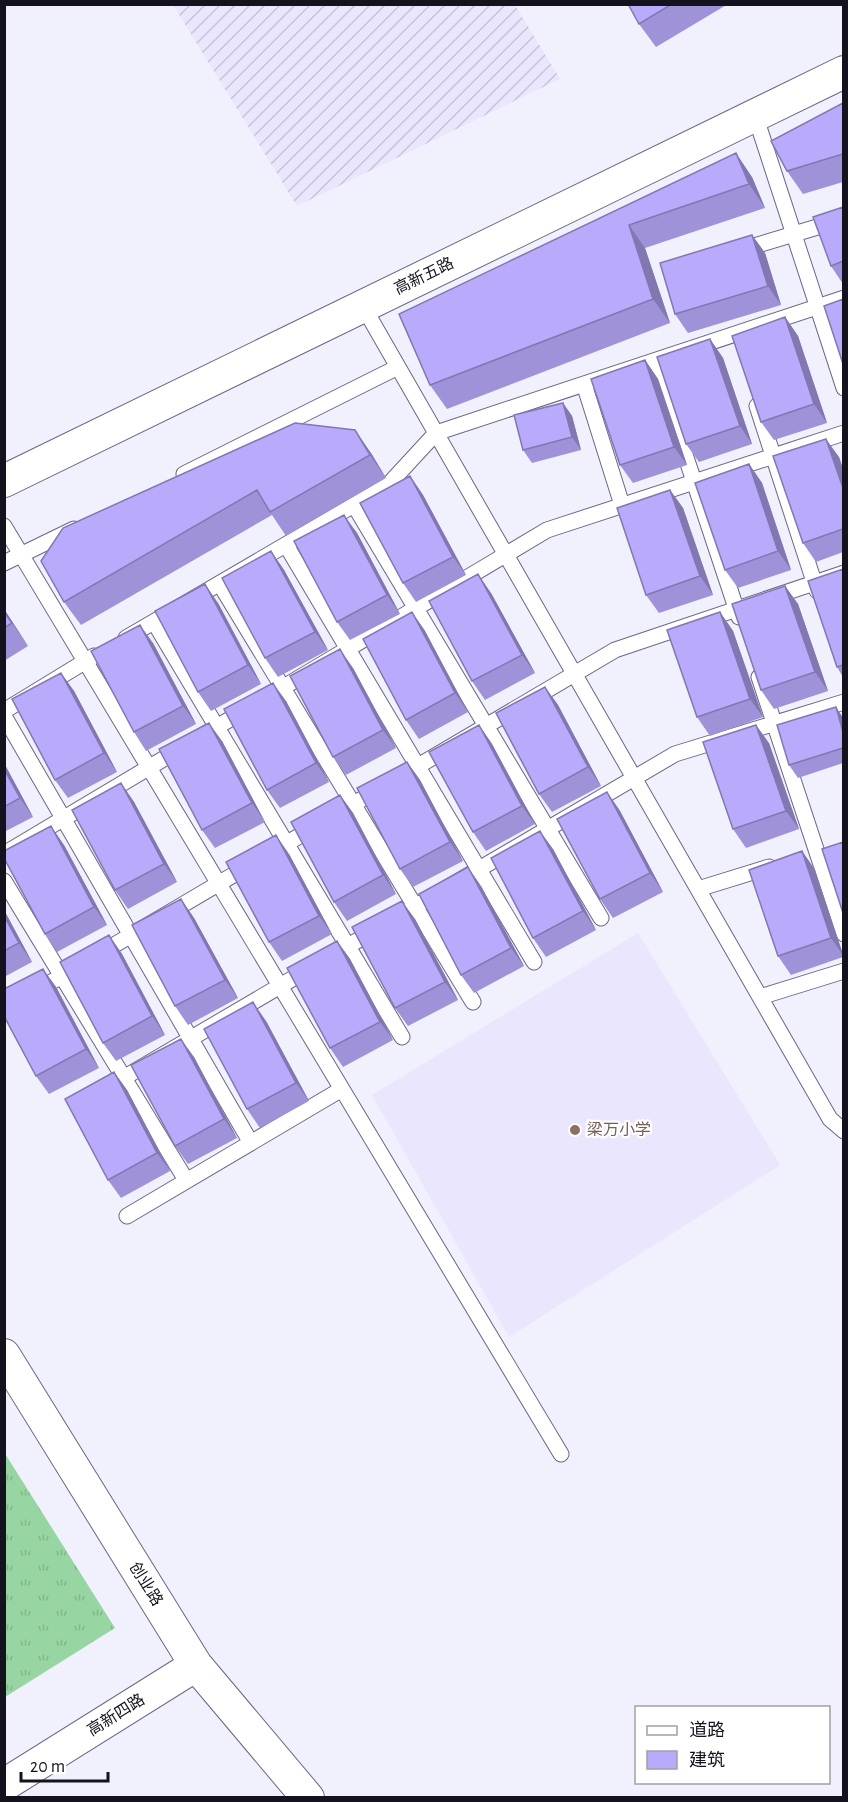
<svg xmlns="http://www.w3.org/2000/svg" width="848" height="1802" viewBox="0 0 848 1802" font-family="'Alegreya Sans','Noto Sans SC',sans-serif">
<defs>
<pattern id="industrial-furrows" width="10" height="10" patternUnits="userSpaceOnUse" patternTransform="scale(1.5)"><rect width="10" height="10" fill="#e9e6fd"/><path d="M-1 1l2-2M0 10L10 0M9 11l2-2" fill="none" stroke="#c7c4d8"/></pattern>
<pattern id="grass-tufts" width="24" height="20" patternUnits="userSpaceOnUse" patternTransform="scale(1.5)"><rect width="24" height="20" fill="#97d6a2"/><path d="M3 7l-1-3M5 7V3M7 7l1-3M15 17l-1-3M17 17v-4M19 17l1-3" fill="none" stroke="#81b78b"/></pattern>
</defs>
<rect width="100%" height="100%" fill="#f1f0fd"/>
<path fill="url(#industrial-furrows)" d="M173,5H515L560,79L297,206Z"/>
<path fill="#e9e6fd" d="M638,933L780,1165L509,1337L372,1095Z"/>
<path fill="url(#grass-tufts)" d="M4,1452L115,1628L5,1697H4Z"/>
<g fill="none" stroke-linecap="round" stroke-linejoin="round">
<g stroke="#6b6782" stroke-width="17">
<path id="service" d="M755,115L844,388
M741,250L844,219
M363,306L830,1119L844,1131
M654,361L739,617
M584,384L622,505
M757,406L817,591
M184,474L398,367
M354,505L601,918
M4,526L561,1454
M286,545L534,962
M4,563L74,529
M220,584L473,1002
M154,622L402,1037
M126,638L388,485L436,433L844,298
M759,677L844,934
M4,711L94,656
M4,716L251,1143
M4,854L547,530L844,433
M4,881L186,1180
M698,889L769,867
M760,997L844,971
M4,1010L615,650L844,573
M103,1090L675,754L844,702
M127,1216L342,1089"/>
</g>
<g stroke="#6b6782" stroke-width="34">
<path id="minor" d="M4,481L844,72
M4,1355L196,1665L308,1798
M4,1785L196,1665"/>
</g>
<use href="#service" stroke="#fff" stroke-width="15"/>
<use href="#minor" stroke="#fff" stroke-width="32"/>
</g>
<path fill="#9f92d9" d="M628,4H728L656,47L639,24Z
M843,103V182L803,194L787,171Z
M752,177L765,208L645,248L670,323L447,409L430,385L399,314Z
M843,207V284L831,266Z
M752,235L765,253L781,305L688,333L675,314Z
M785,317L798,336L827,423L774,440L761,422Z
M710,339L723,358L752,444L699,462L686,444Z
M645,360L658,379L687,465L633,483L620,465Z
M563,403L572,416L581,450L532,463L523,450Z
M371,453L386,478L286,536L272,515L81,625L64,602L41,561Z
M839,457L843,469V552L816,562L803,543Z
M749,464L762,483L791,570L738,588L725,570Z
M410,476L423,495L466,575L416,602L403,583Z
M670,490L683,508L713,595L659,613L646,595Z
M357,533L400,614L350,640L337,622Z
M271,551L284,570L328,650L278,677L265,658Z
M843,569V677L837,667Z
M785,586L798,604L828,691L774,709L761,690Z
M491,593L535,673L485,700L472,681Z
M218,603L261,684L211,711L198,692Z
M4,609L28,646L4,661Z
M412,612L425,631L468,712L419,739L406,720Z
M720,612L733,631L763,717L710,736L697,717Z
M153,643L196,724L146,751L134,732Z
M353,668L396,748L346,775L333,757Z
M61,673L74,691L117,772L68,798L55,780Z
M545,687L558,705L601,786L552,812L539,794Z
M286,701L329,782L280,808L267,790Z
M836,707L843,718V763L798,778L789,765Z
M479,725L492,744L535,824L486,851L473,832Z
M222,741L265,822L215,848L202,830Z
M769,743L799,829L746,848L733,829Z
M407,762L420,780L463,861L413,887L400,869Z
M4,763L33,817L4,832Z
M121,783L134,802L177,882L128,909L115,890Z
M607,792L620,811L663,892L613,918L600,899Z
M340,795L353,813L396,894L347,921L334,902Z
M64,845L107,925L57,952L45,934Z
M553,849L596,930L546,957L533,938Z
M802,851L815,870L843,954V957L791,975L778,956Z
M289,854L332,934L282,961L269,942Z
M481,886L524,966L474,993L461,975Z
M181,899L194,918L238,998L188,1025L175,1006Z
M4,910L32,962L4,977Z
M415,919L458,1000L408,1026L395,1008Z
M109,935L122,954L165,1035L116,1061L103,1043Z
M337,941L350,959L393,1040L343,1067L330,1048Z
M43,969L56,987L99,1068L49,1094L36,1076Z
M266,1021L309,1101L260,1128L247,1109Z
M194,1057L237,1138L188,1164L175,1146Z
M114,1072L127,1090L170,1171L121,1198L108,1180Z"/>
<path fill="#8277b0" d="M736,153L752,177L765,208L749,184Z
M629,225L645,248L670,323L653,299Z
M752,235L765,253L781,305L768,286Z
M785,317L798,336L827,423L814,404Z
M710,339L723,358L752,444L740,426Z
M645,360L658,379L687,465L674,447Z
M563,403L572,416L581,450L572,437Z
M355,430L371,453L386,478L370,455Z
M826,439L839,457L843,469V488Z
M749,464L762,483L791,570L778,551Z
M410,476L423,495L466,575L453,557Z
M670,490L683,508L713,595L700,576Z
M344,515L357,533L400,614L387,595Z
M271,551L284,570L328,650L315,632Z
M478,574L491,593L535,673L522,655Z
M205,584L218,603L261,684L248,665Z
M785,586L798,604L828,691L815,672Z
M4,609L28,646L12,623L4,612Z
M412,612L425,631L468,712L455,693Z
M720,612L733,631L763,717L750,699Z
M140,625L153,643L196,724L183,706Z
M340,649L353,668L396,748L383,730Z
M61,673L74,691L117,772L104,753Z
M273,683L286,701L329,782L316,763Z
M545,687L558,705L601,786L588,767Z
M836,707L843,718V732Z
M209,723L222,741L265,822L252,803Z
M479,725L492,744L535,824L522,806Z
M756,725L769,743L799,829L786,811Z
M407,762L420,780L463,861L450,842Z
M4,763L33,817L20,798L4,769Z
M121,783L134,802L177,882L164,864Z
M607,792L620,811L663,892L650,873Z
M340,795L353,813L396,894L383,875Z
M51,826L64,845L107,925L94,907Z
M540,831L553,849L596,930L583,911Z
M276,835L289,854L332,934L319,916Z
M802,851L815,870L843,955L831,938Z
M468,867L481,886L524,966L511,948Z
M181,899L194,918L238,998L225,980Z
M402,901L415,919L458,1000L445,982Z
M4,910L32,962L19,943L4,916Z
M109,935L122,954L165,1035L152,1016Z
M337,941L350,959L393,1040L380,1022Z
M43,969L56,987L99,1068L86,1049Z
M253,1002L266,1021L309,1101L296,1083Z
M181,1039L194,1057L237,1138L224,1119Z
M114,1072L127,1090L170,1171L157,1153Z"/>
<path fill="#b9aafc" stroke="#8277b0" stroke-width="1.5" d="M628,4H672L639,24Z
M843,103V154L787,171L771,141Z
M736,153L749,184L629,225L653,299L430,385L399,314Z
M843,207V261L831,266L813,217Z
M752,235L768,286L675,314L660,263Z
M843,299V364L824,306Z
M785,317L814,404L761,422L732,336Z
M710,339L740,426L686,444L657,357Z
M645,360L674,447L620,465L591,379Z
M563,403L572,437L523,450L514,415Z
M295,423L355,430L370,455L270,512L257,490L64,602L41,561L63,528Z
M826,439L843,488V529L803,543L773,456Z
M749,464L778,551L725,570L695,483Z
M410,476L453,557L403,583L360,503Z
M670,490L700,576L646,595L617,508Z
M344,515L387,595L337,622L294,541Z
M271,551L315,632L265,658L222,578Z
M843,569V665L837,667L808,581Z
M478,574L522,655L472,681L429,601Z
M205,584L248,665L198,692L155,611Z
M785,586L815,672L761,690L732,604Z
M4,612L12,623L4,628Z
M412,612L455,693L406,720L363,639Z
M720,612L750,699L697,717L667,630Z
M140,625L183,706L134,732L91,651Z
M340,649L383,730L333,757L290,676Z
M61,673L104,753L55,780L12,699Z
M273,683L316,763L267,790L224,709Z
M545,687L588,767L539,794L496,713Z
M836,707L843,732V748L789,765L777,725Z
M209,723L252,803L202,830L159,749Z
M479,725L522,806L473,832L429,752Z
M756,725L786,811L733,829L703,742Z
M407,762L450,842L400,869L357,788Z
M4,769L20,798L4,807Z
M121,783L164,864L115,890L72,810Z
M607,792L650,873L600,899L557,819Z
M340,795L383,875L334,902L291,822Z
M51,826L94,907L45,934L4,858V851Z
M540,831L583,911L533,938L491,858Z
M276,835L319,916L269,942L226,862Z
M843,842V913L822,849Z
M802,851L831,938L778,956L749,870Z
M468,867L511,948L461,975L419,894Z
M181,899L225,980L175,1006L132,925Z
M402,901L445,982L395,1008L352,927Z
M4,916L19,943L4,951Z
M109,935L152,1016L103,1043L60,962Z
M337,941L380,1022L330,1048L287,968Z
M43,969L86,1049L36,1076L4,1016V989Z
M253,1002L296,1083L247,1109L204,1029Z
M181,1039L224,1119L175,1146L131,1065Z
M114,1072L157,1153L108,1180L65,1099Z"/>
<circle fill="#8d6e63" stroke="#fff" stroke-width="2" cx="575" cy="1130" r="6"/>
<g text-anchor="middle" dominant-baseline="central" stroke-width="4.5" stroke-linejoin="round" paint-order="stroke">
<g font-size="16" fill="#14121d" stroke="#fff">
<text transform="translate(424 276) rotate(-26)">高新五路</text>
<text transform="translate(146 1584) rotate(58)">创业路</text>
<text transform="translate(116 1715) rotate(-32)">高新四路</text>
</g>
<g font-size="16" fill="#785e54" stroke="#fff" text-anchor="start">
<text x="587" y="1130">梁万小学</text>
</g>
</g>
<rect width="848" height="1802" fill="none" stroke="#14121d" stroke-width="12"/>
<rect x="635" y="1706" width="195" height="78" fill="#ffffff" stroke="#a1a0a5" stroke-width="1.5"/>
<rect x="647" y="1726" width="30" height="9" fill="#ffffff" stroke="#a1a0a5" stroke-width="1.5"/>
<text x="689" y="1736" font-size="18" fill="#14121d">道路</text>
<rect x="647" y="1751" width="30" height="18" fill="#b9aafc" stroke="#a1a0a5" stroke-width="1.5"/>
<text x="689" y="1766" font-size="18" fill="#14121d">建筑</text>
<path d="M21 1772v9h87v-9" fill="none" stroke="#14121d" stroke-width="3"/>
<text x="30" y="1772" font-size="18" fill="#14121d" stroke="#ffffff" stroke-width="4.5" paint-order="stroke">20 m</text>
</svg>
